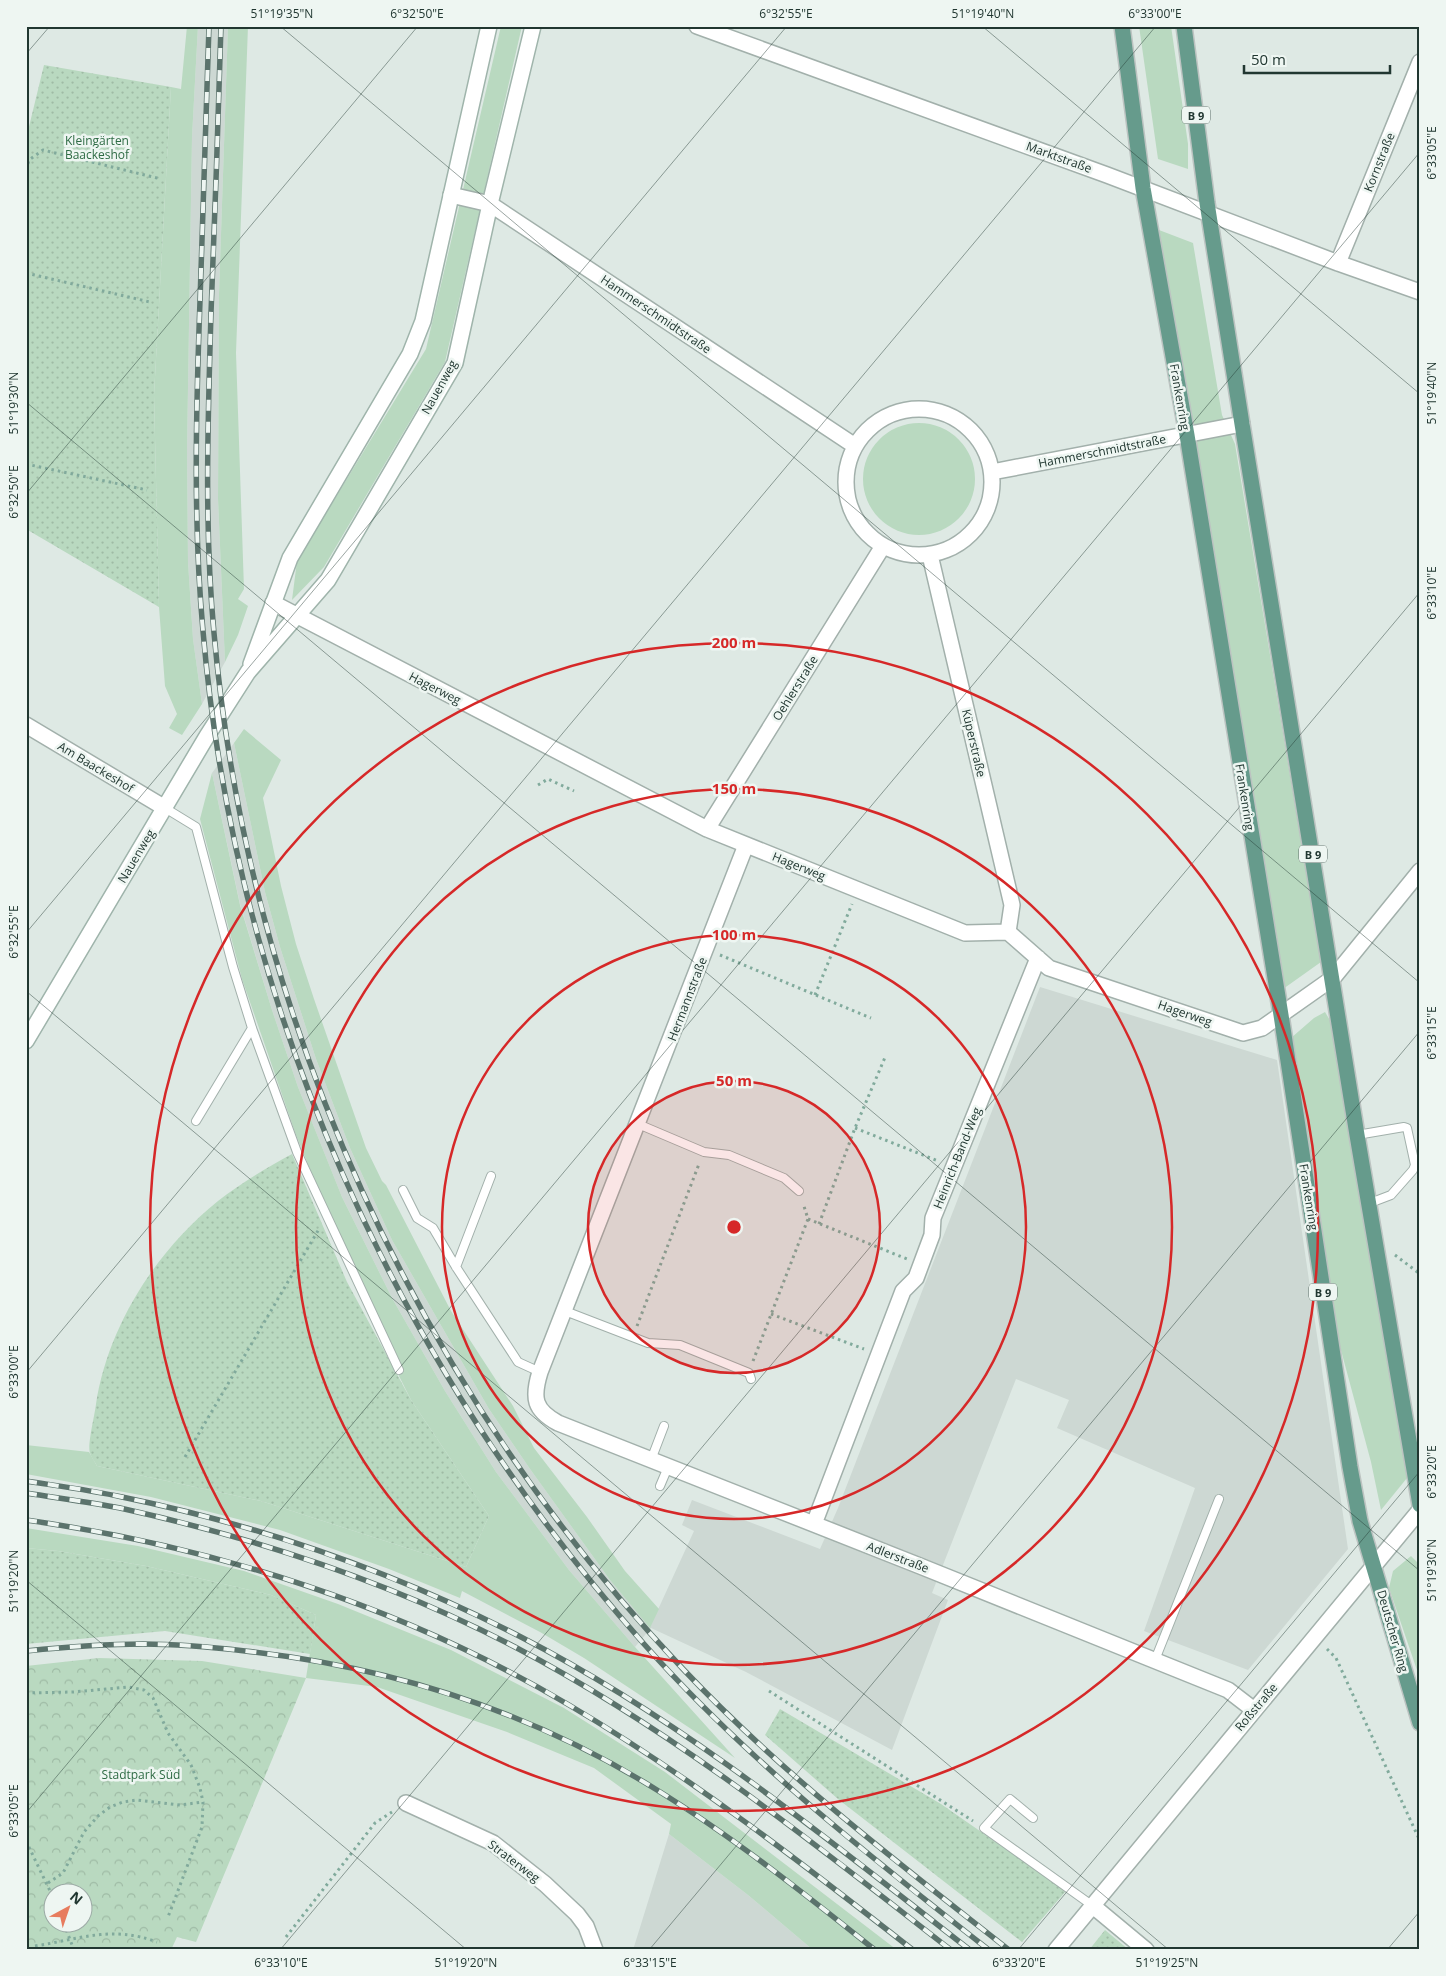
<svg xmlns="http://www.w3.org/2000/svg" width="1446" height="1976" viewBox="0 0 1446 1976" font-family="'Open Sans',sans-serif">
<defs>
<pattern id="park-crowns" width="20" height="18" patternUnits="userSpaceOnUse" patternTransform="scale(1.25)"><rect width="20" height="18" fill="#b9d9c0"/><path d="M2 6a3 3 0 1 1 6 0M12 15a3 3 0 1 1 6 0" fill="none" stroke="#9fbba5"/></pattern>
<pattern id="garden-dots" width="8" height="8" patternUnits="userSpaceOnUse" patternTransform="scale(1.25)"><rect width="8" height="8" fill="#b9d9c0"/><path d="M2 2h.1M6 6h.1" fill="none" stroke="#9fbba5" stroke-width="1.8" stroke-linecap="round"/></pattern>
</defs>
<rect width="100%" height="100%" fill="#dee9e4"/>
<path fill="#cdd8d3" d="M198,26H228L219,294L218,499L225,662L202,704L193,639L188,562L187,451L192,137Z
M234,743L265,892L280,947L316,1059L350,1148L392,1240L489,1409L530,1469L610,1580L650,1627L694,1531L682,1525L692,1500L820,1549L838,1508L1040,987L1277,1060L1348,1549L1248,1670L1144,1631L1195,1488L1057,1428L1069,1400L1016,1379L932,1593L948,1600L892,1750L746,1672L651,1628L635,1647L569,1570L496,1472L445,1391L392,1298L342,1197L298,1087L272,1010L240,904L212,773Z
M669,1834L748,1895L813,1950H633Z"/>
<path fill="#b9d9c0" d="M187,26H198L192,137L187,451L188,562L193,639L202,704L182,735L169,728L177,714L165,686L159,607L154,395L171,87L181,89Z
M228,26H248L236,353L244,589L238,599L248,606L238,635L225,662L218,499L219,294Z
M501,26H522L445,362L324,567L292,600L297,561L426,349Z
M1139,26H1171L1188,144V169L1158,159Z
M1159,230L1193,243L1222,415L1235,444L1321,962L1283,989Z
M863 479a56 56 0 1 1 112 0a56 56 0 1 1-112 0Z
M244,729L281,760L263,798L281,886L296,944L314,999L366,1148L382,1181L386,1185L451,1311L513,1406L534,1448L587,1517L625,1571L659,1609L650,1628L610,1580L530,1469L489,1409L392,1240L350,1148L316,1059L280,947L265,892L234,743Z
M212,773L240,905L272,1010L298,1087L342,1197L392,1298L445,1391L496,1472L569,1570L635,1647L735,1758L584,1658L540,1632L462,1591L460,1598L389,1569L280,1530L151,1497L26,1474V1445L89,1452L97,1466L261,1501L466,1567L489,1516L411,1400L398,1374L403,1369L330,1218L296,1135L242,979L200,819Z
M1325,1012L1331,1022L1407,1478L1381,1510L1371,1462L1338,1339L1291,1038L1314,1018Z
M26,1528L138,1546L244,1571L338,1604L451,1650L564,1708L665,1772L897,1950H813L748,1895L669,1834L671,1824L594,1768L507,1732L377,1687L306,1678L316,1615L271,1595L146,1566L58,1551L26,1548Z
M1411,1556L1418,1563L1420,1569V1679L1389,1588L1393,1571Z"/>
<path fill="url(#park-crowns)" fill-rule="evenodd" d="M99,1658L202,1661L306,1678L196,1942L177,1937L171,1950H26V1666ZM52,1894H82V1924H52Z"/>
<path fill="url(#garden-dots)" d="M44,65L171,87L154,395L159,607L26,529V139Z
M292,1154L347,1282L411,1400L489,1516L466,1567L261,1501L97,1466C95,1462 91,1457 90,1453C87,1446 95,1414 96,1404C108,1326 156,1251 218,1201C241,1183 266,1168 292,1154Z
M26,1548L58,1551L146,1566L271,1595L316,1615L310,1654L165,1631L26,1644Z
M780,1709L941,1804L1066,1891L1022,1942L838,1799L765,1735Z
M1105,1930L1129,1950H1089Z"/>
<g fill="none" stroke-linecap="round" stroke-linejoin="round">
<g stroke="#a2b0ab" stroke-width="10">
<path id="lane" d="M165,808L196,827L233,967L252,1028L297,1152L399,1370
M196,1121L252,1028
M638,1124L704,1152L729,1155L784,1178L799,1191
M1357,1135L1404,1127L1407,1128L1415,1165L1413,1170L1391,1195L1370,1203
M403,1190L417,1218L433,1228L456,1267L518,1362L540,1372
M456,1267L491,1176
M565,1311L648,1343L680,1345L749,1373L751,1379
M651,1460L664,1426
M660,1486L668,1467
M1155,1660L1219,1499
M1033,1818L1010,1799L984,1828L1093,1906"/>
</g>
<g stroke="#a2b0ab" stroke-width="18">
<path id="street" d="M697,26L1107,175L1338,263L1420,292
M451,195L490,204L855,446
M1338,263L1420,62
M846 482a73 73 0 1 1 146 0a73 73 0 1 1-146 0Z
M992,472L1242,424
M930,555L1012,905L1008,932
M273,603L707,829L965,933L1008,932L1049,968L1243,1033L1262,1028L1333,978L1420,871
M26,725L165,808
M707,829L883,546
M746,845L540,1372C532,1398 534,1410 558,1423L920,1566L1228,1690L1254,1710
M814,1524L903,1291L916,1278L932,1235L933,1218L1038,958
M406,1803L493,1843L545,1884L577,1914L586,1926L595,1950
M1093,1906L1146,1950
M1056,1950L1420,1510"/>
</g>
<g stroke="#9fb4ab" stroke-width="18">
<path id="secondary" d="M251,664L290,558L410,354L423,321L489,26
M26,1041L207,736L248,672L328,580L455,363L490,204L533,26"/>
</g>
<g stroke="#bcc3c1" stroke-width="18">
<path id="primary" d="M1122,26L1143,188L1187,435L1281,1015L1350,1467L1360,1521L1420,1723
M1184,26L1207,203L1242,424L1357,1135L1420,1505"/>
</g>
<path stroke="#81aa9c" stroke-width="3" stroke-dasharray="2.5 4" stroke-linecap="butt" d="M26,170L29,160L43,150L161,179
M26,273L150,302
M26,464L147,490
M538,785L548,779L574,791
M720,955L871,1018
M815,995L852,904
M855,1128L938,1161
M808,1219L907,1259
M819,1224L855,1128L886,1055
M1395,1255L1420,1274
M771,1314L864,1349
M637,1326L699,1164
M753,1361L808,1219L803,1203
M185,1457L319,1229
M1327,1649L1336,1658L1420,1841
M769,1691L973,1821
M26,1693L73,1692L129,1687L144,1690L153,1698L168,1733L191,1765L200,1788L203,1802L202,1827L168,1917
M26,1841L52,1895
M48,1883L63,1873L84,1832L98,1816L110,1807L123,1802L137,1800L180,1805L203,1802
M64,1924L74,1950
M286,1937L375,1823L392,1812
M35,1946C81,1939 111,1925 157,1942"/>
<use href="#lane" stroke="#fff" stroke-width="8"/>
<use href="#street" stroke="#fff" stroke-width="15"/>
<use href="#secondary" stroke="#fff" stroke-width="15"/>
<use href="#primary" stroke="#669b8c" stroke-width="15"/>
<g stroke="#5b736c" stroke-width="5.5">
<path id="rail" d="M209,26C206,118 203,210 200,301C196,411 193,522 203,631C235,1006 395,1363 644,1644C746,1759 868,1855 989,1950
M221,26C218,122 215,217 211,313C208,420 204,526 214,633C248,1018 418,1389 683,1669C782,1774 896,1861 1009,1950
M26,1481C58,1486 90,1490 122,1497C259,1525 396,1573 521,1637C684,1721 826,1838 970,1950
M26,1493C57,1498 89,1502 120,1508C256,1538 392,1583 515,1647C673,1730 811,1841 951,1950
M26,1520C216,1547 404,1607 569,1705C691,1777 802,1863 913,1950
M26,1651C65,1647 104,1644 143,1644C177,1644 211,1647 245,1651C391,1667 532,1712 657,1790C733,1837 805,1894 875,1950"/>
</g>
<use href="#rail" stroke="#eef6f2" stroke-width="4" stroke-dasharray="11" stroke-linecap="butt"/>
</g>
<path fill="none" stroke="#213731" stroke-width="1" stroke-opacity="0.45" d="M280,26L1420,983M982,26L1420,394M26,54L50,26M26,402L1420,1571M26,494L418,26M26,933L787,26M26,991L1169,1950M26,1373L1156,26M26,1580L467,1950M26,1813L1420,152M280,1950L1420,592M649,1950L1420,1031M1018,1950L1420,1471M1387,1950L1420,1911"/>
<circle cx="734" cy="1227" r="146" fill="#d62828" fill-opacity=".12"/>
<g fill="none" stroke="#d62828" stroke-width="2.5">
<circle cx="734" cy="1227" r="146"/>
<circle cx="734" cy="1227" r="292"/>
<circle cx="734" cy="1227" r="438"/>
<circle cx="734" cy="1227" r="584"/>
</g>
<g text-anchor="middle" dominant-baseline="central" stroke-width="5" stroke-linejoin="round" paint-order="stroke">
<g fill="#eef6f2" stroke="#5e706b" stroke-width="1">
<rect x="1182" y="106.5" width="28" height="17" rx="4"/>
<rect x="1299" y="845.5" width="28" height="17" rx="4"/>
<rect x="1309" y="1283.5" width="28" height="17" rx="4"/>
</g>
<g font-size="11" font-weight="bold" fill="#213731">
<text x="1196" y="115">B 9</text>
<text x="1313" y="854">B 9</text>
<text x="1323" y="1292">B 9</text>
</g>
<g font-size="12" fill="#2e6b44" stroke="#eef6f2">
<text x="97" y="140">Kleingärten<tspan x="97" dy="14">Baackeshof</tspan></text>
<text x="141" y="1774">Stadtpark Süd</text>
</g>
<g font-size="12" fill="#213731" stroke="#eef6f2">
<text transform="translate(1059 157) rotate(20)">Marktstraße</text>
<text transform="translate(1379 162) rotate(-68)">Kornstraße</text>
<text transform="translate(656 314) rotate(34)">Hammerschmidtstraße</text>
<text transform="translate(439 387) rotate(-61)">Nauenweg</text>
<text transform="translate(1180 397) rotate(80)">Frankenring</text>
<text transform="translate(1102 451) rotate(-11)">Hammerschmidtstraße</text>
<text transform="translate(435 688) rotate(27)">Hagerweg</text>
<text transform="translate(795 688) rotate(-58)">Oehlerstraße</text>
<text transform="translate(974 743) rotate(77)">Küperstraße</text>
<text transform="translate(96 767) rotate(31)">Am Baackeshof</text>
<text transform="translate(1245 797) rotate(81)">Frankenring</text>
<text transform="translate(136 856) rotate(-59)">Nauenweg</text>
<text transform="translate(799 866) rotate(22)">Hagerweg</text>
<text transform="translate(687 999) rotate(-69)">Hermannstraße</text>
<text transform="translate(1185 1013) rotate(19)">Hagerweg</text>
<text transform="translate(957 1158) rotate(-68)">Heinrich-Band-Weg</text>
<text transform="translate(1309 1197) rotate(81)">Frankenring</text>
<text transform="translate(898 1557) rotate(21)">Adlerstraße</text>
<text transform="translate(1393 1631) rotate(74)">Deutscher Ring</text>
<text transform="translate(1256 1707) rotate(-50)">Roßstraße</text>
<text transform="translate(514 1861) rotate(37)">Straterweg</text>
</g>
</g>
<circle cx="734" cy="1227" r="8" fill="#d62828" stroke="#eef6f2" stroke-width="2.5"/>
<g font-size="15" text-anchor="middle" font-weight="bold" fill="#d62828" stroke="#eef6f2" stroke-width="5" stroke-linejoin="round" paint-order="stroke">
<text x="734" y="648">200 m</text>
<text x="734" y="794">150 m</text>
<text x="734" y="940">100 m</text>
<text x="734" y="1086">50 m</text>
</g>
<rect width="1446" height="1976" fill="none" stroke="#eef6f2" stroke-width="55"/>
<g transform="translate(68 1908) rotate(40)"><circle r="24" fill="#eef6f2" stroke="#9caaa5"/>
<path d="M0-4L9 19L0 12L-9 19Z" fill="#e77c5e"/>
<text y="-8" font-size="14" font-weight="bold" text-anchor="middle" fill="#213731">N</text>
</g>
<path d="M1244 65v8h146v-8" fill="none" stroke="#213731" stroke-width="2.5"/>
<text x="1251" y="65" font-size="15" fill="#213731" stroke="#eef6f2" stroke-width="4" paint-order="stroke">50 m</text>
<rect x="28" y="28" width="1390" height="1920" fill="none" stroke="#213731" stroke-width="2"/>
<g font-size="12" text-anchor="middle" fill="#213731">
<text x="282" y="18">51°19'35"N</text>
<text x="417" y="18">6°32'50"E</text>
<text x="786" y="18">6°32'55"E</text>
<text x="983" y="18">51°19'40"N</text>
<text x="1155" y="18">6°33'00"E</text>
<text transform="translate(1432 153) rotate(-90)" y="4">6°33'05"E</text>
<text transform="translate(1432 393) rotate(-90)" y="4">51°19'40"N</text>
<text transform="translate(14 403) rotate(-90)" y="4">51°19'30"N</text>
<text transform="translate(14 492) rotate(-90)" y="4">6°32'50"E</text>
<text transform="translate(1432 593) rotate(-90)" y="4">6°33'10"E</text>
<text transform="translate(14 932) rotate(-90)" y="4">6°32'55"E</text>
<text transform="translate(1432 1033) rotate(-90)" y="4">6°33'15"E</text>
<text transform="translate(14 1372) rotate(-90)" y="4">6°33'00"E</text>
<text transform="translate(1432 1472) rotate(-90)" y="4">6°33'20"E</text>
<text transform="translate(1432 1570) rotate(-90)" y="4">51°19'30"N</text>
<text transform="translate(14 1581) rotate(-90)" y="4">51°19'20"N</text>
<text transform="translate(14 1811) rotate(-90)" y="4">6°33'05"E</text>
<text x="281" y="1967">6°33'10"E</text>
<text x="466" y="1967">51°19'20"N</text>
<text x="650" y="1967">6°33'15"E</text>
<text x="1019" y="1967">6°33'20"E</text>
<text x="1167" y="1967">51°19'25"N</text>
</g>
</svg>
